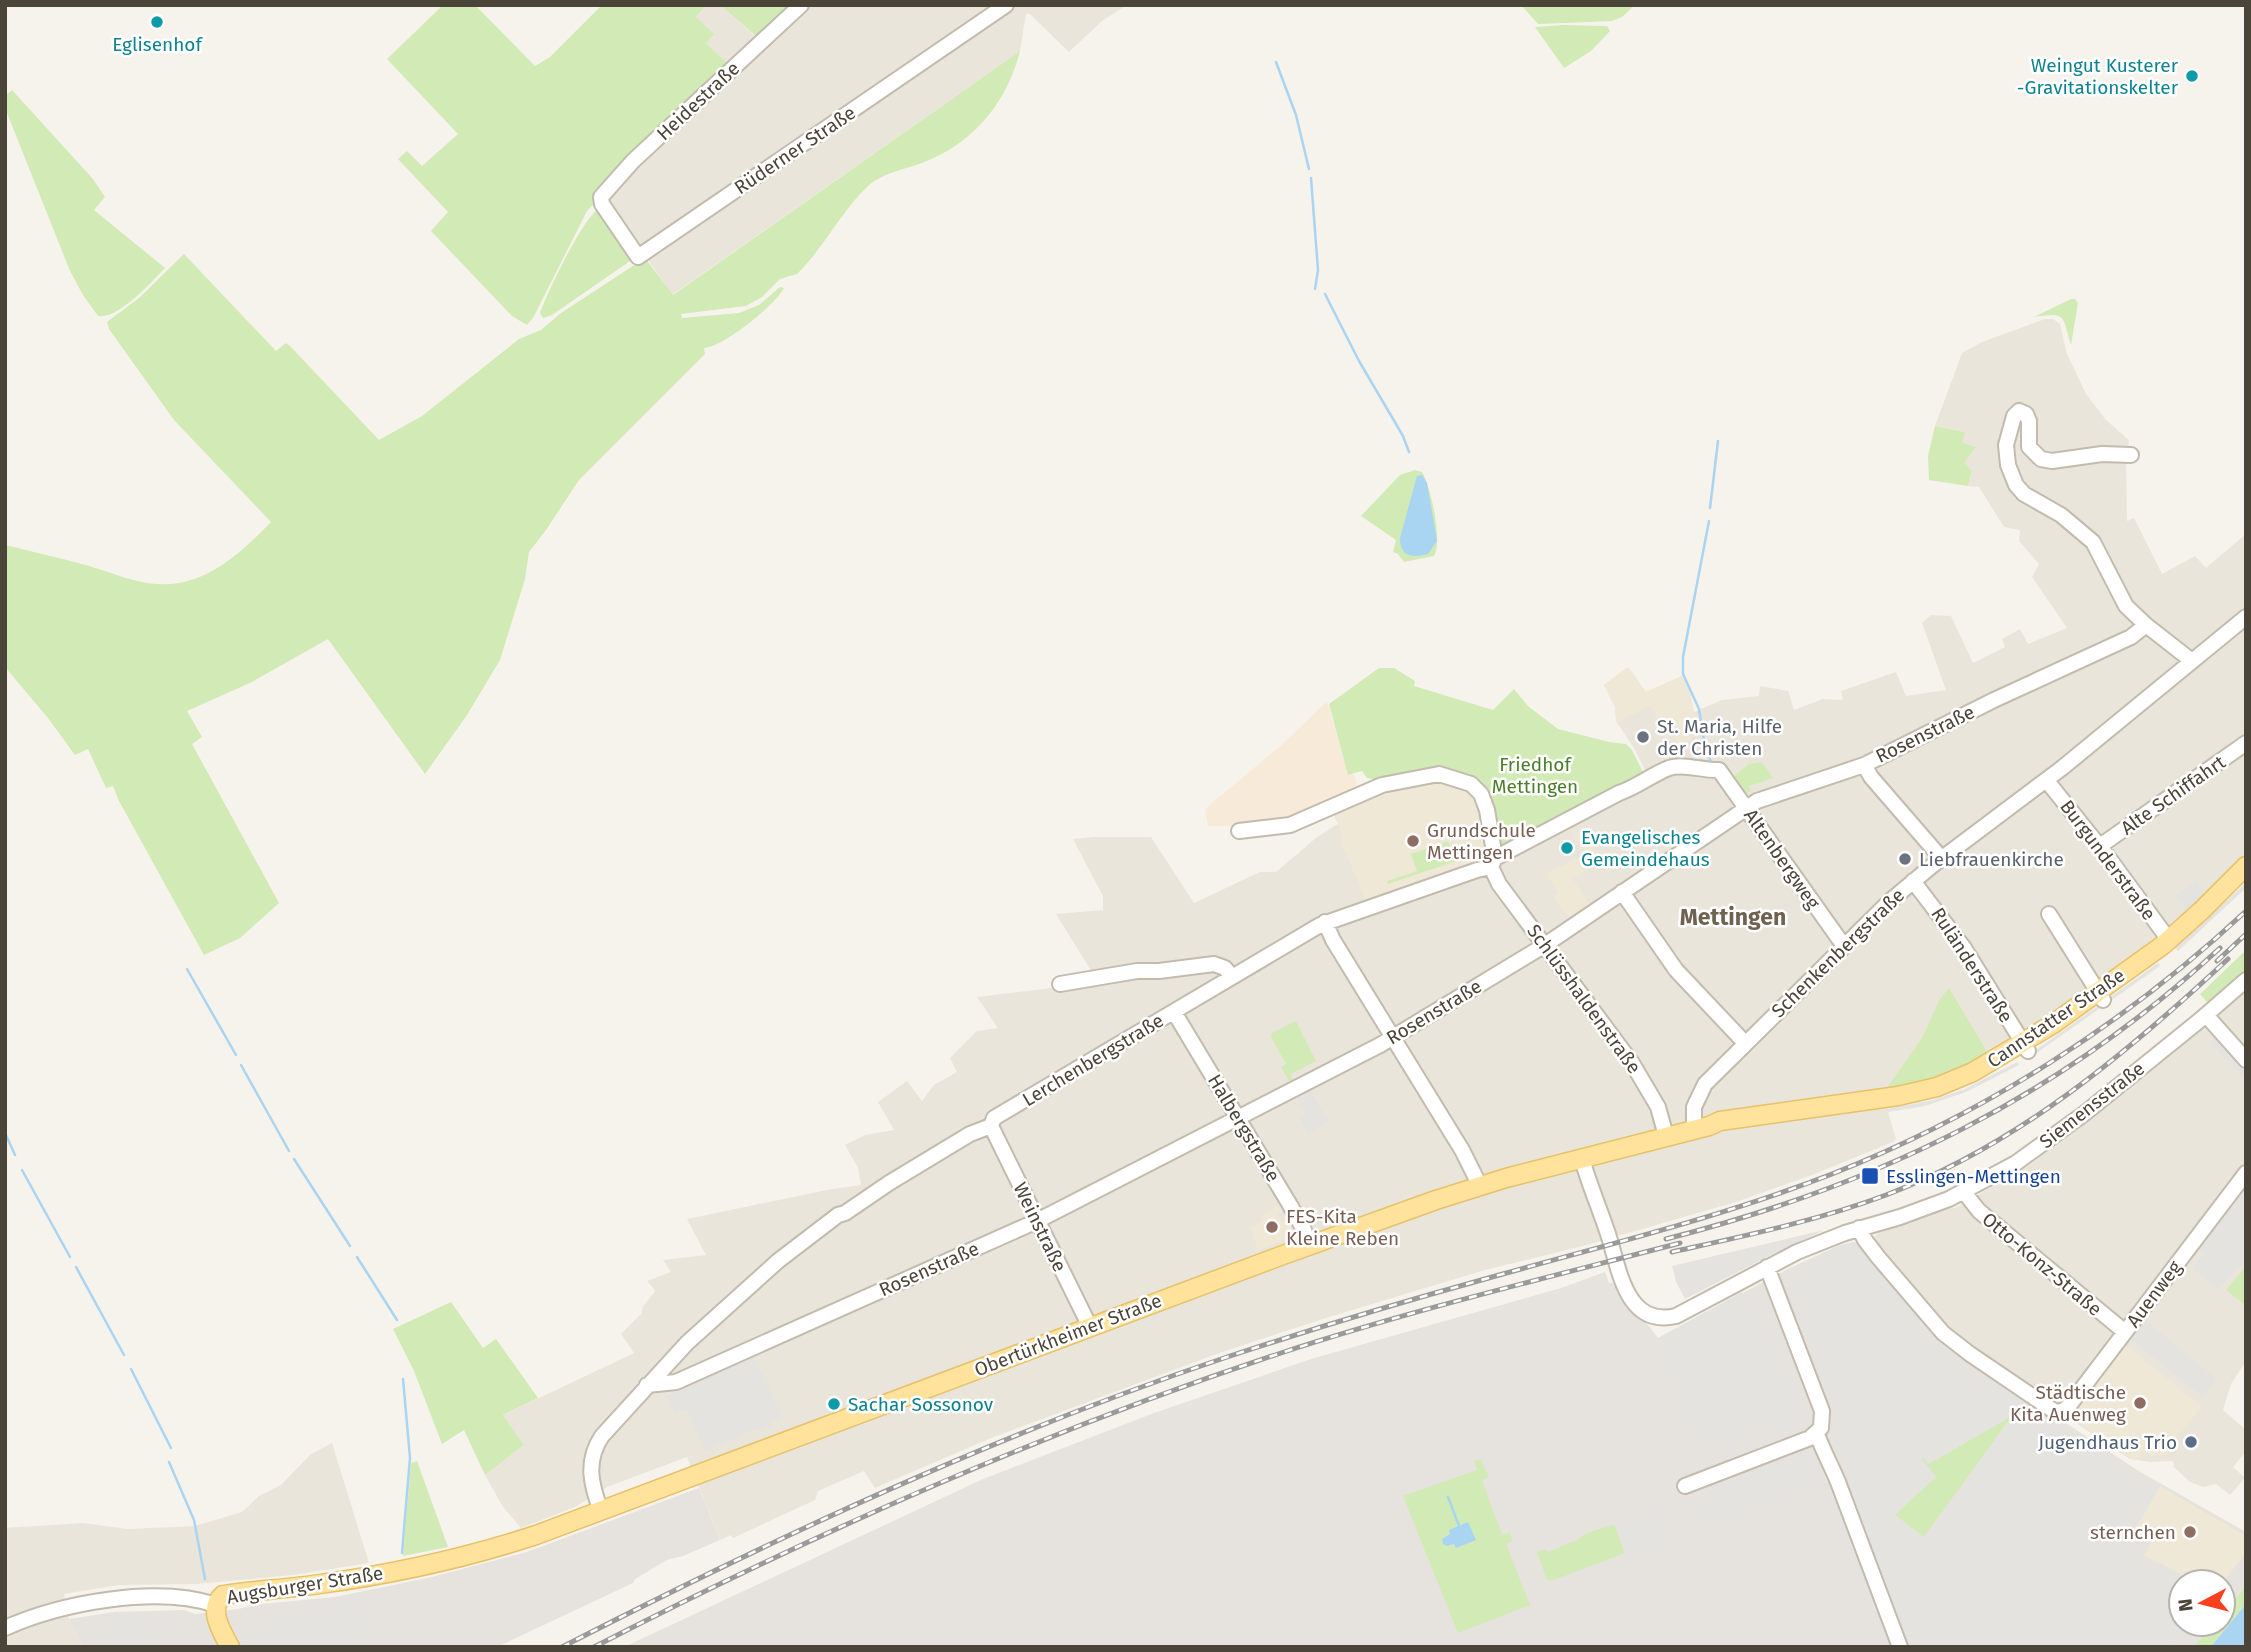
<svg xmlns="http://www.w3.org/2000/svg" width="2251" height="1652" viewBox="0 0 2251 1652" font-family="'Fira Sans',sans-serif">
<rect width="100%" height="100%" fill="#f6f3ec"/>
<path fill="#eae5da" d="M707,5H720L766,46L809,5H1127L1102,21L1069,52L1030,14H1026L1020,51L672,295L607,199L730,66L706,43L696,17Z
M2045,319H2053L2060,324L2067,354L2086,394L2106,420L2129,440L2126,461L2127,521L2134,518L2162,574L2195,556L2206,568L2246,534V853L2177,922L2048,1017L1989,1055L1932,1079L1887,1089L1888,1112L1896,1139L1893,1142L1812,1175L1736,1202L1583,1246L1485,1270L1329,1317L1222,1352L991,1438L875,1488L864,1471L818,1491L815,1500L733,1538L731,1535L720,1540L687,1457L607,1487L575,1507L521,1528L503,1507L485,1475L524,1445L503,1415L634,1353L621,1334L641,1314L643,1306L654,1293L655,1290L647,1281L671,1272L663,1260L706,1255L687,1219L832,1189L861,1185L858,1168L845,1145L865,1135L894,1130L878,1102L907,1081L922,1101L934,1085L957,1072L950,1058L977,1031L998,1028L977,997L1077,985L1095,977L1056,914L1103,910V896L1073,839L1094,837H1151L1194,903L1260,872H1276L1317,837L1338,824L1334,815L1384,791L1488,855L1651,782L1634,748L1616,721L1615,707L1604,685L1628,667L1646,692L1682,676L1689,689L1694,712L1722,700L1759,696L1760,686L1788,691L1794,710L1823,699L1843,700L1841,691L1896,672L1906,696L1946,690L1922,623L1931,615L1951,616L1973,663L2005,647L2002,639L2020,629L2028,644L2067,628L2032,577L2039,564L2019,541L2020,530L2004,527L1979,487L1968,486L1972,472L1964,464L1963,443L1965,432L1935,426L1962,353L1982,342Z
M2246,991V1266L2227,1290L2246,1306V1361L2231,1384L2223,1410L2246,1430V1451L2233,1467L2245,1478L2230,1495L2216,1484L2203,1487L2190,1482L2174,1467L2173,1461L2150,1462L2130,1459L2073,1421L2059,1405L1950,1332L1874,1242L1873,1238L1880,1232L1946,1209L1955,1208L2030,1165L2116,1099Z
M332,1443L369,1563L293,1575L196,1584L119,1585L64,1594L69,1619L83,1647H5V1528L83,1523L128,1529L195,1526L242,1512L259,1496L281,1485L311,1454Z"/>
<path fill="#f7ead8" d="M1327,701L1348,774L1353,773L1359,790L1283,821L1257,826H1208L1205,809L1285,742Z"/>
<path fill="#e6e2dd" d="M1853,1242L1858,1243L2005,1383L2137,1470L2246,1532V1586L2223,1613V1582H2181V1624H2213L2194,1647H624L983,1479L1154,1413L1311,1359L1561,1288L1605,1272L1609,1283H1614L1626,1307L1649,1326L1658,1338L1790,1268L1840,1245Z
M699,1488L720,1540L683,1556L667,1560L635,1579L633,1583L497,1647H83L69,1619L114,1612L184,1610L195,1614L239,1609L252,1605L335,1597L432,1577L527,1552Z"/>
<path fill="#efe8d6" d="M1628,667L1646,692L1682,676L1689,689L1699,734L1678,745L1663,715L1657,718L1650,705L1617,723L1615,707L1604,685Z
M1437,779L1472,791L1479,803L1488,855L1486,859L1366,901L1342,844L1339,824L1334,815L1384,791Z
M1583,829L1600,860L1573,879L1589,904L1568,919L1554,897L1559,893L1546,874L1584,855L1574,834Z
M1279,1205L1282,1209L1276,1213L1281,1222L1289,1220L1293,1226V1235L1292,1237L1258,1250L1251,1228L1264,1220L1261,1216Z
M2123,1343L2202,1407L2161,1456L2157,1454L2153,1456L2143,1452L2135,1461L2068,1415L2071,1410H2079L2083,1400L2087,1399L2096,1388L2104,1370L2108,1371L2112,1365L2109,1362Z
M2160,1486L2246,1536V1553L2223,1582H2194L2144,1556L2152,1542L2135,1528Z"/>
<path fill="#d2eab5" d="M443,5H475L535,66L550,57L602,5H707L696,17L714,34L706,43L730,66L587,211L533,318L527,325L512,316L431,231L448,212L398,159L407,151L422,166L458,134L387,59Z
M720,5H795L759,39Z
M1521,5H1635L1622,17L1612,21L1538,24Z
M1564,25L1607,26L1610,31L1591,51L1564,68L1535,27Z
M1020,51C1007,103 973,144 922,163C905,169 881,174 868,186C841,211 824,248 797,274L780,279L762,297L746,306L681,314L682,318L739,313L759,305L780,287L784,288C775,305 724,347 704,348L705,354L579,480L546,530L529,552L525,579L500,660L467,715L425,774L328,639L252,682L187,711L202,737L192,744L279,903L240,938L204,955L119,801L113,786L106,788L88,749L75,755L48,718L5,667V545C33,552 61,558 89,566C111,572 134,583 157,584C204,588 241,553 271,522L174,420L109,329L107,322L139,298L184,254L276,351L286,343L290,346L379,440L422,416L519,339L541,330L561,313L645,258L673,295Z
M12,90L93,179L105,197L94,210L165,268C151,282 119,319 98,316L83,295L70,271L5,108V96Z
M598,209L631,256L630,261L552,315L543,318L540,313C548,291 581,222 598,209Z
M2071,299H2075L2078,303L2071,345C2062,316 2068,312 2034,317Z
M1935,426L1965,432L1963,443L1976,447L1964,463L1972,471L1968,486L1929,480L1928,456Z
M1415,470L1422,472C1431,487 1443,542 1434,556L1404,562L1398,554L1393,552L1396,540L1361,516L1400,475Z
M1379,668H1394L1415,681L1414,686L1493,710L1514,689L1528,706L1558,729L1609,742L1626,744L1632,750L1645,776L1502,850C1499,835 1497,817 1492,801C1475,750 1405,786 1367,778L1362,771L1348,775L1329,704Z
M1762,762L1773,778L1749,786L1751,791L1742,796L1730,779L1749,764Z
M1448,841L1454,859L1467,855L1468,857L1388,884L1387,881L1417,871L1411,854Z
M2246,950V971L2207,1002L2200,994Z
M1949,988L1989,1055L1932,1079L1887,1088L1922,1038L1940,999Z
M1296,1021L1316,1061L1291,1074L1293,1080L1289,1081L1281,1067L1286,1064L1271,1037L1272,1033Z
M2246,1266V1306L2226,1290Z
M451,1302L483,1348L496,1339L538,1398L503,1415L524,1445L485,1475L464,1430L442,1444L414,1371L393,1329Z
M2013,1406L2023,1413L2015,1424L2009,1420L1924,1537L1894,1515L1935,1477L1921,1459L1924,1458L1929,1464L2011,1416L2008,1409Z
M1480,1459L1489,1477L1482,1480L1502,1535L1510,1532L1512,1541L1506,1544L1530,1605L1458,1633L1403,1496L1477,1470L1474,1461Z
M417,1461L448,1547L403,1556L411,1463Z
M1612,1525L1615,1526L1625,1553L1551,1581L1547,1580L1537,1552L1545,1549L1548,1552L1575,1541L1587,1533Z
M2246,1586V1604L2213,1644L2210,1647H2194L2213,1624H2223V1613Z"/>
<path fill="#e5e3e0" fill-rule="evenodd" d="M2196,881L2206,894L2186,911L2176,895Z
M2246,883V888L2178,951L2175,948Z
M2158,963L2160,966L2031,1057L2029,1055Z
M2215,1038L2246,1070V1081L2209,1043Z
M2017,1062L2019,1065L1966,1092L1925,1106L1888,1112L1887,1109L1933,1100L1965,1089Z
M1310,1090L1329,1121L1308,1134L1300,1120L1305,1113L1296,1097Z
M2240,1196L2246,1200V1259L2218,1290L2192,1268L2204,1253L2199,1249Z
M1824,1230L1775,1253L1685,1299L1676,1282L1672,1266Z
M1853,1242L1861,1245L1875,1263L1888,1283L1934,1336L1963,1362L1975,1381L1985,1376L1990,1382L1994,1381L2066,1433H2073L2134,1477L2138,1483L2142,1485L2146,1479L2160,1486L2141,1520L2132,1518L2124,1533L2144,1544L2136,1557L2155,1568L2159,1562L2194,1582H2181V1624H2188L2170,1647H1907L1853,1502L1846,1464L1838,1452L1834,1434L1840,1431L1837,1425L1839,1413L1815,1363L1821,1359L1792,1301L1795,1299L1792,1293L1795,1291L1789,1275L1823,1256L1822,1253ZM2013,1406L2023,1413L2015,1424L2010,1420L1924,1537L1895,1515L1936,1477L1922,1459L1924,1458L1928,1464L2012,1416L2008,1409Z
M1742,1292L1746,1299L1752,1296L1760,1302L1767,1315L1765,1317L1776,1337L1770,1341L1799,1390L1796,1392L1807,1412L1803,1415L1807,1421L1772,1441L1763,1427L1720,1452L1712,1439L1693,1448L1670,1385L1656,1342L1658,1338Z
M2143,1318L2217,1379L2203,1397L2128,1337Z
M754,1357L783,1417L772,1422L773,1425L760,1431L759,1428L705,1451L686,1409L675,1413L667,1396Z
M1641,1415L1660,1466L1653,1469L1634,1418Z
M1811,1452L1825,1485L1702,1534L1689,1495L1794,1456L1795,1458Z
M1834,1489L1893,1647H1884L1826,1493Z
M1666,1503L1679,1536L1665,1542L1658,1551L1628,1562L1615,1526L1631,1520L1633,1524L1645,1519L1643,1512Z
M362,1598L369,1630L362,1633L365,1647H248L240,1632L279,1618L306,1604Z
M116,1616L173,1619L179,1631L148,1647H108L98,1626Z"/>
<path fill="#a9d4f2" d="M1422,475L1427,483L1437,541L1428,554C1412,558 1400,557 1400,538L1417,476Z
M1468,1522L1476,1540L1456,1548L1454,1544L1447,1546L1443,1544L1442,1539L1450,1534L1449,1530Z
M2246,1604V1647H2210L2213,1644Z"/>
<g fill="none" stroke-linecap="round" stroke-linejoin="round">
<path stroke="#a9d4f2" stroke-width="2.5" d="M1276,62L1296,115L1309,169
M1311,178L1318,270L1315,289
M1325,294L1359,361L1403,436L1409,452
M1710,508L1718,441
M1709,521L1683,657V674L1699,709L1704,740L1712,766
M187,969L236,1055
M241,1065L289,1151
M5,1133L15,1155
M294,1159L350,1246
M22,1170L70,1257
M357,1257L397,1320
M76,1267L124,1355
M131,1369L171,1448
M169,1462L194,1520L205,1579
M1448,1497L1459,1526
M402,1553L410,1458L403,1379"/>
<g stroke="#c2bbae" stroke-width="18">
<path id="minor" d="M801,5L633,161L601,197L602,204L638,257L1006,5
M2131,455L2102,454L2052,461L2041,459L2029,447V421L2026,414L2019,411L2014,416L2006,445L2008,465L2016,485L2024,494L2061,515L2093,542L2126,606L2146,625L2192,661
M1864,765L1871,777L1942,859
M2047,781L2108,857L2169,940
M1239,831L1290,825L1382,785L1439,774L1471,784L1481,794L1487,810L1495,858
M2100,846L2246,743
M1491,867L1495,858L1619,793C1637,787 1651,775 1669,768C1684,763 1703,771 1719,770L1844,946
M1491,867L1499,884L1632,1063L1658,1107L1666,1136
M1913,881L1964,948L2028,1051
M1622,892L1676,970L1745,1043
M2049,914L2103,1000
M1325,922L1333,940L1462,1150L1480,1186
M1060,984L1137,971H1159L1214,964L1225,968L1232,977
M1174,1012L1290,1205L1304,1230L1309,1245
M2206,1015L2246,1060
M991,1126L1090,1327
M1694,1129V1107L1705,1084L1890,901L1933,865L2062,768L2246,617
M1582,1159C1589,1184 1599,1207 1607,1231C1619,1265 1624,1328 1676,1316L1797,1252L1845,1233L1900,1217L1949,1199L2016,1163L2085,1113L2200,1020L2246,980
M1964,1192L1979,1211L2125,1332
M1859,1228L1865,1240L1878,1257L1943,1333L1970,1354L2054,1411L2061,1412L2068,1407L2246,1173
M647,1385L676,1382L1037,1221L1380,1045L1545,945L1757,801L1864,765L1994,700L2131,637L2146,625
M1817,1434C1823,1451 1831,1465 1838,1482L1900,1647
M1685,1486L1810,1438L1821,1428L1822,1411L1767,1267
M601,1511C591,1485 585,1461 602,1436L687,1343L778,1261L838,1215L845,1213L889,1183L970,1134L991,1126L994,1118L1320,925L1477,870L1491,867
M5,1628C61,1603 156,1585 216,1605"/>
</g>
<g stroke="#e6c16a" stroke-width="21">
<path id="major" d="M230,1647C222,1632 207,1609 223,1595C255,1590 288,1589 320,1584C393,1574 466,1558 536,1535L1283,1255L1436,1200L1506,1178L1709,1126L1720,1121L1898,1096L1937,1087L1973,1072L2053,1024L2163,945L2201,911L2246,866"/>
</g>
<use href="#minor" stroke="#fff" stroke-width="14"/>
<use href="#major" stroke="#ffe39c" stroke-width="18"/>
<g stroke="#9a9a9a" stroke-width="5">
<path id="rail" d="M2217,961L2246,934
M1666,1239C1878,1185 2059,1097 2220,948
M1672,1252C1744,1236 1817,1221 1886,1195C2018,1145 2127,1053 2228,959
M562,1647C777,1537 997,1434 1227,1357C1312,1329 1398,1303 1485,1279C1601,1246 1719,1218 1832,1174C1984,1114 2126,1023 2246,911
M594,1647C817,1532 1042,1432 1281,1353C1412,1310 1546,1278 1680,1243"/>
</g>
<use href="#rail" stroke="#fff" stroke-width="2.5" stroke-dasharray="8" stroke-linecap="butt"/>
</g>
<g fill="#0f9aa8" stroke="#fff" stroke-width="2.5">
<circle cx="157" cy="22" r="7"/>
<circle cx="2192" cy="76" r="7"/>
<circle cx="1567" cy="848" r="7"/>
<circle cx="834" cy="1404" r="7"/>
</g>
<g fill="#6b7280" stroke="#fff" stroke-width="2.5">
<circle cx="1643" cy="737" r="7"/>
<circle cx="1905" cy="859" r="7"/>
</g>
<g fill="#8d6e63" stroke="#fff" stroke-width="2.5">
<circle cx="1413" cy="841" r="7"/>
<circle cx="1272" cy="1227" r="7"/>
<circle cx="2140" cy="1403" r="7"/>
<circle cx="2190" cy="1532" r="7"/>
</g>
<rect fill="#1a4fb4" stroke="#fff" stroke-width="2.5" x="1861" y="1167" width="18" height="18" rx="3.5"/>
<circle fill="#5c6f8a" stroke="#fff" stroke-width="2.5" cx="2191" cy="1442" r="7"/>
<g text-anchor="middle" dominant-baseline="central" stroke-width="5" stroke-linejoin="round" paint-order="stroke">
<g font-size="19" fill="#0d838f" stroke="#fff" text-anchor="start">
<text x="157" y="44" text-anchor="middle">Eglisenhof</text>
<text x="2178" y="65" text-anchor="end">Weingut Kusterer<tspan x="2178" dy="22">-Gravitationskelter</tspan></text>
<text x="1581" y="837">Evangelisches<tspan x="1581" dy="22">Gemeindehaus</tspan></text>
<text x="848" y="1404">Sachar Sossonov</text>
</g>
<g font-size="19" fill="#4b4439" stroke="#fff">
<text transform="translate(698 101) rotate(-43)">Heidestraße</text>
<text transform="translate(795 150) rotate(-34)">Rüderner Straße</text>
<text transform="translate(1925 734) rotate(-26)">Rosenstraße</text>
<text transform="translate(2173 795) rotate(-35)">Alte Schiffahrt</text>
<text transform="translate(1782 859) rotate(55)">Altenbergweg</text>
<text transform="translate(2108 860) rotate(53)">Burgunderstraße</text>
<text transform="translate(1838 953) rotate(-44)">Schenkenbergstraße</text>
<text transform="translate(1972 965) rotate(57)">Ruländerstraße</text>
<text transform="translate(1584 999) rotate(54)">Schlüsshaldenstraße</text>
<text transform="translate(1434 1012) rotate(-31)">Rosenstraße</text>
<text transform="translate(2056 1018) rotate(-34)">Cannstatter Straße</text>
<text transform="translate(1093 1060) rotate(-31)">Lerchenbergstraße</text>
<text transform="translate(2092 1105) rotate(-38)">Siemensstraße</text>
<text transform="translate(1244 1128) rotate(59)">Halbergstraße</text>
<text transform="translate(1040 1227) rotate(64)">Weinstraße</text>
<text transform="translate(2042 1264) rotate(40)">Otto-Konz-Straße</text>
<text transform="translate(929 1269) rotate(-24)">Rosenstraße</text>
<text transform="translate(2154 1294) rotate(-53)">Auenweg</text>
<text transform="translate(1068 1335) rotate(-21)">Obertürkheimer Straße</text>
<text transform="translate(305 1585) rotate(-9)">Augsburger Straße</text>
</g>
<g font-size="19" fill="#5b616d" stroke="#fff" text-anchor="start">
<text x="1657" y="726">St. Maria, Hilfe<tspan x="1657" dy="22">der Christen</tspan></text>
<text x="1919" y="859">Liebfrauenkirche</text>
</g>
<g font-size="19" fill="#4a7f2a" stroke="#fff">
<text x="1535" y="764">Friedhof<tspan x="1535" dy="22">Mettingen</tspan></text>
</g>
<g font-size="19" fill="#785e54" stroke="#fff" text-anchor="start">
<text x="1427" y="830">Grundschule<tspan x="1427" dy="22">Mettingen</tspan></text>
<text x="1286" y="1216">FES-Kita<tspan x="1286" dy="22">Kleine Reben</tspan></text>
<text x="2126" y="1392" text-anchor="end">Städtische<tspan x="2126" dy="22">Kita Auenweg</tspan></text>
<text x="2176" y="1532" text-anchor="end">sternchen</text>
</g>
<g font-size="19" fill="#164399" stroke="#fff" text-anchor="start">
<text x="1886" y="1176">Esslingen-Mettingen</text>
</g>
<g font-size="19" fill="#4e5e75" stroke="#fff" text-anchor="end">
<text x="2177" y="1442">Jugendhaus Trio</text>
</g>
<g font-size="23" font-weight="bold" fill="#6e6250" stroke="#fff">
<text x="1733" y="917">Mettingen</text>
</g>
</g>
<rect width="2251" height="1652" fill="none" stroke="#4b4439" stroke-width="14"/>
<g transform="translate(2202 1603) rotate(263)"><circle r="33" fill="#ffffff" stroke="#b7b4b0" stroke-width="2"/>
<path d="M0-5L12 26L0 18L-12 26Z" fill="#fc3f1d"/>
<text y="-10" font-size="19" font-weight="bold" text-anchor="middle" fill="#4b4439">N</text>
</g>
</svg>
